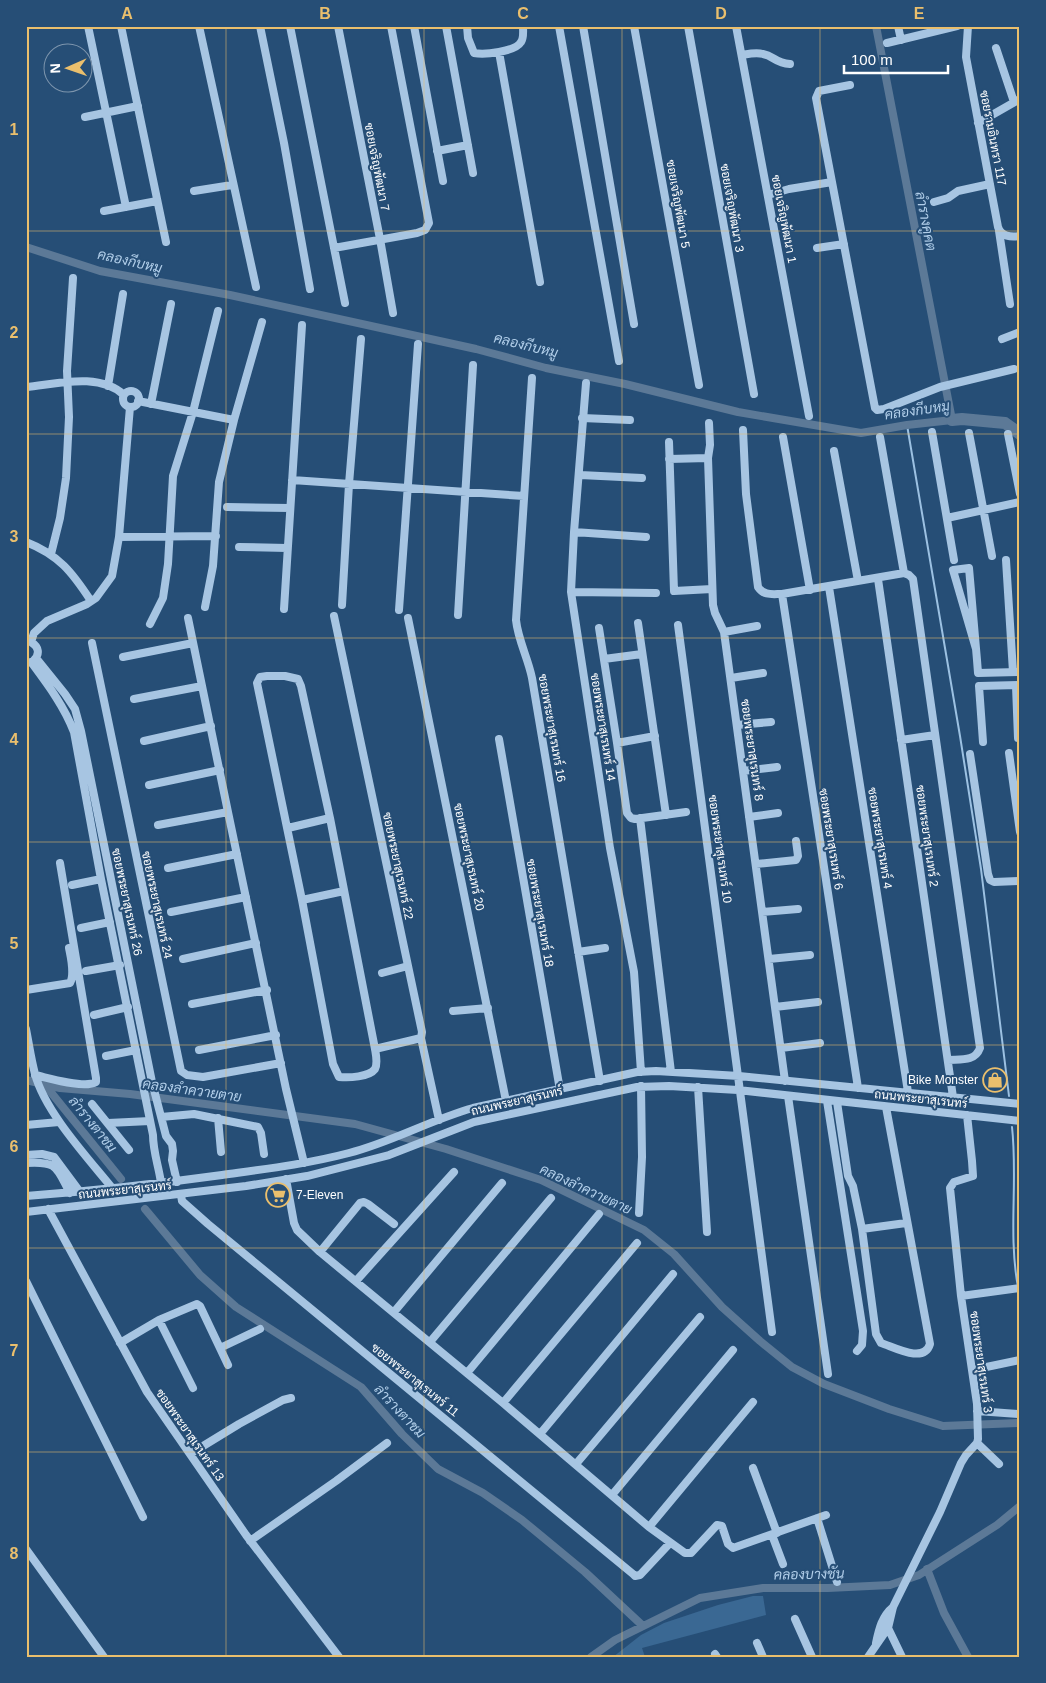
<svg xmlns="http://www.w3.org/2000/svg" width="1046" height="1683" viewBox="0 0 1046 1683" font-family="Arial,Sarabun,sans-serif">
<rect width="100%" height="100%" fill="#264e76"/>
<path fill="#3a6893" d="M753,1596H763L766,1615L642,1648L645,1657H613L641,1635L664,1623L718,1605Z"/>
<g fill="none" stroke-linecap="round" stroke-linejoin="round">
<path stroke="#9cc1e2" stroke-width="2" d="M907,425L960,736L981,869L1009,1096
M1012,1127C1018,1180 1008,1234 1018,1287"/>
<path stroke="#5c7997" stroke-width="8" d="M26,247L100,271L230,295L476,349L546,368L625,384L738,412L861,433L907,425L952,420L876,26
M26,1080L60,1088L130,1094L355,1124L446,1149L541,1180L644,1230L674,1254L722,1307L760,1341L792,1367L824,1384L889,1409L943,1426L1020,1423
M45,1085L121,1179
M145,1209L200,1275L236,1307L361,1387L402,1434L438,1469L483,1493L522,1520L585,1572L643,1626
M927,1569L944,1613L968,1657
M591,1657L615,1640L700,1598L763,1588H828L890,1585L919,1575L997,1525L1020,1506"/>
<path stroke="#5c7997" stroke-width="12" d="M952,420L962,419L1005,423L1020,434"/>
<path stroke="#a7c5e2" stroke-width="8" d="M88,26L126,207
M121,26L166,242
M199,26L256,287
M260,26L284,143L310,289
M290,26L345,303
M338,26L380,239L393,313
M414,26L443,181
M446,26L473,173
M467,26L468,38L474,53C484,55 515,52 521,42C524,38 523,31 523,26
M559,26L619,361
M583,26L634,324
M634,26L699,385
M688,26L754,394
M736,26L809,416
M898,26L901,40
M968,26L966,57L998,227C1001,237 1011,237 1020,236
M887,43L957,26
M996,48L1014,102
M499,52L540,282
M742,55C748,54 756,52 763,54C774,56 775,63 790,64
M850,85L819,91L816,98L875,408L877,410L884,409L940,387L1014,369
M85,117L138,106
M978,123L1020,99
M437,151L468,145
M194,191L232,185
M768,195L789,189L832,182
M934,202L948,198L958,191L990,184
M104,211L157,201
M999,231L1010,304
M334,248L417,233L425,230L429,223L391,26
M817,248L844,244
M1002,339L1020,332
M532,378L516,620C518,640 528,658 532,678L600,1081
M586,383L574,532L571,592L610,848L634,972L641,1072
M108,386L123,294
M26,387C57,384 99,372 124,395
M123 399a8 8 0 1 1 16 0a8 8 0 1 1-16 0Z
M138,401L234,420
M151,404L171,304
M582,418L630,420
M709,423L710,445L708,458L713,605L715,613L724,632L785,1081
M743,430L746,494L758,587C764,596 772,594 782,594L904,573L909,575L913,579L980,1048C975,1062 960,1059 948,1060
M932,432L954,560
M969,433L992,556
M1008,434L1020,494
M783,437L810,590
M880,437L904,573
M669,442L674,591L712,589
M834,451L858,581
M669,459L708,458
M580,475L642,478
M292,480L524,496
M227,507L290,508
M947,518L1020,502
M574,532L646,537
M119,537L216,536
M26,542C59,555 72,572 91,601
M239,547L287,548
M51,554L60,518L66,478L69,417L67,371L73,278
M1006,560L1013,672
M878,579L953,1097
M829,587L908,1092
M571,592L656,593
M782,594L858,1088
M342,605L349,484L361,339
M205,607L213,566L219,482L234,420L262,322
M284,609L302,325
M399,610L418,344
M458,615L473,365
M334,616L422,1032L421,1038L439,1120
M188,618L228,812L286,1089L304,1163
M408,618L506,1101
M638,623L666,815
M150,624L163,598L168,564L173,476L193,412L218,311
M678,625L772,1332
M599,628L617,743L627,813L631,818L635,819L686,812
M724,632L757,626
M26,641L31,642C39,647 40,654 34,660
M31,642L34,633L47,621L87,604L96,598L112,576L119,537L130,407
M92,643L181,1071L187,1075L203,1077L281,1063
M976,649L953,570L969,568L977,660L978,673L1020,672
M123,657L193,643
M36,658L65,694L75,709L81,731L152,1082L166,1136L172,1144L173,1151L172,1160L177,1182
M604,659L642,654
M31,662C48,685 64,706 74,732L101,879L153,1135C153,1152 159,1167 161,1183
M267,676H285L298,679L301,686L330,818L375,1049C376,1055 378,1063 375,1069C369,1077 349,1078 339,1077L333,1064L302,900L257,683L260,677Z
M731,678L763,673
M1016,686L1018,738
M134,699L202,686
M737,725L771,722
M499,739L560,1090
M901,740L935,735
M144,741L211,726
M983,742L979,686L1020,685
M617,743L655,736
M1009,753L1020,832
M970,754L988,874L990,880L994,882L1020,881
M743,771L777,767
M149,785L220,770
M749,817L778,813
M640,818L671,1072
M158,825L228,812
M288,828L330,818
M756,864L796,860L798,856L796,841
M168,868L237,854
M72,885L101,879
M302,900L344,891
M171,912L246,897
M762,912L798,909
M81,928L110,922
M578,952L605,948
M183,959L256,943
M769,959L810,955
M86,971L120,965
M382,973L408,966
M26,990L70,983C75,974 71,958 69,948
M192,1004L267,990
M775,1007L818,1002
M453,1011L488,1008
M94,1015L128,1007
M26,1029C29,1044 31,1059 35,1074C45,1112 88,1158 113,1189
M781,1048L820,1043
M375,1049L421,1038
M199,1050L276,1035
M106,1056L136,1050
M35,1075C49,1078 84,1089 96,1082V1078L60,863
M698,1087L707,1232
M788,1096L828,1374
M827,1101L863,1331L862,1345L857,1351
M837,1102L848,1176L853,1186L862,1229L876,1334L881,1343C894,1347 924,1364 930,1344L886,1107
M92,1104L129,1150
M161,1117L194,1114L258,1127L261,1133L264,1154
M218,1118L221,1152
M108,1123L150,1121
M26,1125L59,1122
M26,1155L42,1154L54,1157L80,1192
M26,1163C58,1161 56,1167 70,1193
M286,1179L294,1223L297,1230L320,1252L503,1403L649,1527L685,1553H691L717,1525L722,1526L728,1544L733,1548L826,1515
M181,1195L182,1201L208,1224L633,1574L635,1576L640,1575L670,1543
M26,1196C92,1191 157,1184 222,1175C265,1169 307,1164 349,1153C392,1142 430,1120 473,1108L637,1072L656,1071L739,1076L1020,1104
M48,1209L147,1392L246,1535L339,1657
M26,1212L246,1186L307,1176L389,1155L474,1122L637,1087L669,1086L738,1090L1020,1121
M639,1213L642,1157L641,1086
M862,1229L906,1223
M320,1252L360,1203L364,1202L368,1204L394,1224
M26,1281L143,1517
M356,1281L454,1172
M961,1296L1020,1288
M394,1312L502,1183
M159,1320L193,1388
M430,1342L551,1198
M120,1343L159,1320L197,1304L200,1306L228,1365
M220,1348L260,1329
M972,1370L1020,1360
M467,1373L599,1214
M503,1403L637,1243
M977,1411L1019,1414
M540,1434L673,1274
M977,1443L999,1464
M190,1454L239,1424L283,1400L291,1398
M576,1464L700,1317
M753,1468L777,1533
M612,1495L733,1350
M817,1518L837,1582
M649,1527L753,1402
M772,1535L783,1564
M250,1541L336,1481L387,1443
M26,1549L104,1657
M795,1619L812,1657
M888,1628L902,1657
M757,1643L763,1657
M876,1643C879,1629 882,1616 893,1607
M715,1654L717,1657
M868,1657L888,1628L893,1607L940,1512L961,1463L966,1455L977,1443L978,1439L977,1404L961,1296L950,1188L954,1182L973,1176L972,1161L967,1115"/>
</g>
<path fill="none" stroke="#eabf6d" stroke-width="1" stroke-opacity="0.55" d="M226,26V1657M424,26V1657M622,26V1657M820,26V1657M26,231H1020M26,434H1020M26,638H1020M26,842H1020M26,1045H1020M26,1248H1020M26,1452H1020"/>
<defs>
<g id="shop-ring" transform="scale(1.25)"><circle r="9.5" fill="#264e76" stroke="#eabf6d" stroke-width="1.5"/><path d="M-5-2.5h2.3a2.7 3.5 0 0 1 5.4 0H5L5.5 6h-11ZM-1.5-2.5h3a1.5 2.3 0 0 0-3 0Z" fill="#eabf6d"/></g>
<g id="supermarket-ring" transform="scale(1.25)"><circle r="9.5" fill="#264e76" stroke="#eabf6d" stroke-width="1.5"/><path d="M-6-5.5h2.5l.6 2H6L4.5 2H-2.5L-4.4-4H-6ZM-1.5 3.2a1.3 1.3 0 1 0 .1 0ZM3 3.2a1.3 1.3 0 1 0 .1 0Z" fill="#eabf6d"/></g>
</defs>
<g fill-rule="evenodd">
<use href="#shop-ring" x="995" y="1080"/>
<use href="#supermarket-ring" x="278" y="1195"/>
</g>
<g text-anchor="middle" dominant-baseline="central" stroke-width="4" stroke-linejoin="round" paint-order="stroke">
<g font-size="12" fill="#fff" stroke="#264e76">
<text transform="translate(993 138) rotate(79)">ซอยรามอินทรา 117</text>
<text transform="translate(377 167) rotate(79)">ซอยเจริญพัฒนา 7</text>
<text transform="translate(678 204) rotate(80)">ซอยเจริญพัฒนา 5</text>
<text transform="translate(732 208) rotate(80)">ซอยเจริญพัฒนา 3</text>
<text transform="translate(784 219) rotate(79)">ซอยเจริญพัฒนา 1</text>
<text transform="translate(603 727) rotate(81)">ซอยพระยาสุเรนทร์ 14</text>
<text transform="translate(552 728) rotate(80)">ซอยพระยาสุเรนทร์ 16</text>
<text transform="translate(752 750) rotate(82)">ซอยพระยาสุเรนทร์ 8</text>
<text transform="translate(927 836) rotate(82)">ซอยพระยาสุเรนทร์ 2</text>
<text transform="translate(880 838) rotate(81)">ซอยพระยาสุเรนทร์ 4</text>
<text transform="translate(831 839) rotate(81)">ซอยพระยาสุเรนทร์ 6</text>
<text transform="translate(720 849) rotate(82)">ซอยพระยาสุเรนทร์ 10</text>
<text transform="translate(469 857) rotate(78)">ซอยพระยาสุเรนทร์ 20</text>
<text transform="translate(398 866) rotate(78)">ซอยพระยาสุเรนทร์ 22</text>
<text transform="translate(127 902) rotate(78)">ซอยพระยาสุเรนทร์ 26</text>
<text transform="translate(157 905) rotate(78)">ซอยพระยาสุเรนทร์ 24</text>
<text transform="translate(540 913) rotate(80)">ซอยพระยาสุเรนทร์ 18</text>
<text transform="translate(921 1099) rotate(6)">ถนนพระยาสุเรนทร์</text>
<text transform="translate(517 1101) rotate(-13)">ถนนพระยาสุเรนทร์</text>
<text transform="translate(125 1190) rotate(-6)">ถนนพระยาสุเรนทร์</text>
<text transform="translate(981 1362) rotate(82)">ซอยพระยาสุเรนทร์ 3</text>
<text transform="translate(415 1380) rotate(39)">ซอยพระยาสุเรนทร์ 11</text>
<text transform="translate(190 1435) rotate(55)">ซอยพระยาสุเรนทร์ 13</text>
</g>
<g font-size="12" fill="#fff" stroke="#264e76" text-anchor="end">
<text x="978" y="1080">Bike Monster</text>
<text x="296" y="1195" text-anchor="start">7-Eleven</text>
</g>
<g font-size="14" font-style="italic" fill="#b2cfea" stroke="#264e76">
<text transform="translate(926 221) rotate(79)">ลำรางคูคต</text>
<text transform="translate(130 261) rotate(13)">คลองกีบหมู</text>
<text transform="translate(526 345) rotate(14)">คลองกีบหมู</text>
<text transform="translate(917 410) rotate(-8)">คลองกีบหมู</text>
<text transform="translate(192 1090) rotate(8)">คลองลำควายตาย</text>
<text transform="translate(93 1124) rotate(51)">ลำรางตาชม</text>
<text transform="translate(586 1189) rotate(25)">คลองลำควายตาย</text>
<text transform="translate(400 1411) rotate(47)">ลำรางตาชม</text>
<text transform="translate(809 1574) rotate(-1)">คลองบางชัน</text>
</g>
</g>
<rect width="1046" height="1683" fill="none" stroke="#264e76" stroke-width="55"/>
<g transform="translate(68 68) rotate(268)"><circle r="24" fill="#264e76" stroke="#7d95ad"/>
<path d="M0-4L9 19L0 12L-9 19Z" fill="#eabf6d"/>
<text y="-8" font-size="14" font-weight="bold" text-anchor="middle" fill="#ffffff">N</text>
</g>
<path d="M844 65v8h104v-8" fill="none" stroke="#ffffff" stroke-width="2.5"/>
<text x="851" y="65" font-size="15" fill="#ffffff" stroke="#264e76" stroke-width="4" paint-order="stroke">100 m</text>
<rect x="28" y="28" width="990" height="1628" fill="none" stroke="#eabf6d" stroke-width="2"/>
<g font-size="16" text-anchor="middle" font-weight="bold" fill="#eabf6d">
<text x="127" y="19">A</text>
<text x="325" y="19">B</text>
<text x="523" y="19">C</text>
<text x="721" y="19">D</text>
<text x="919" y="19">E</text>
<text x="14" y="135">1</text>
<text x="14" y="338">2</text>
<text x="14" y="542">3</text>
<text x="14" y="745">4</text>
<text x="14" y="949">5</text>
<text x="14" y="1152">6</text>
<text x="14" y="1356">7</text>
<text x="14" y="1559">8</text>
</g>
</svg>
